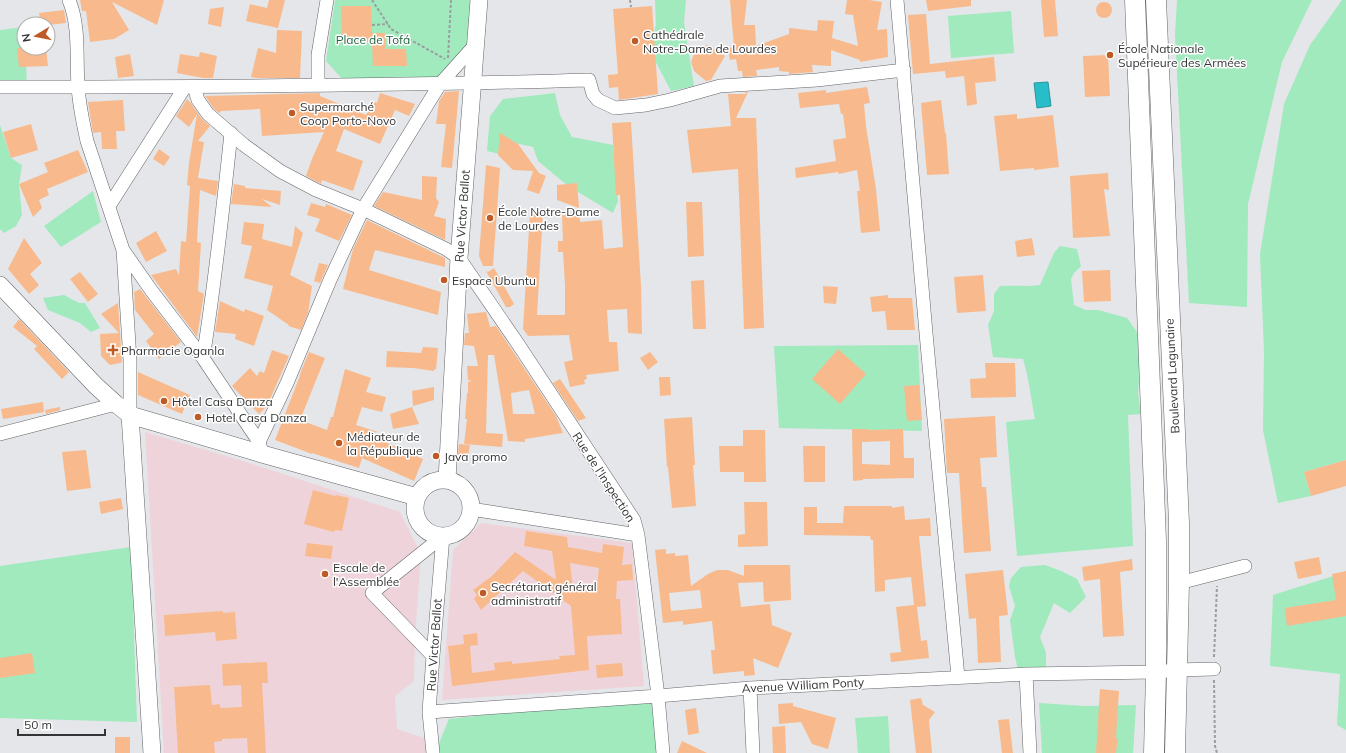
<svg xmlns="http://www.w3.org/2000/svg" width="1346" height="753" viewBox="0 0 1346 753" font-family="Mulish,sans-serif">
<rect width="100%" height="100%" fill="#e4e6e9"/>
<path fill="#eed4da" d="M145,432L246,462L400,512L421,554L415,638L414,681L395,696L397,729L426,739L428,753H164Z
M481,523L632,543L644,686L442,700L453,550Z"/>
<path fill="#a0eabe" d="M335,0H474L471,42L441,77L342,79L326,61Z
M655,0H686L684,22L694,86L671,91L649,49L656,25Z
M1177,0H1312L1282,62L1248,204L1247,307L1189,303L1175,35Z
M1342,0H1346V460L1304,472L1311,496L1278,503L1263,430L1264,352L1260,254L1284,104L1310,45Z
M1011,11L1014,53L951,58L948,16Z
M24,27L27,84L2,85L0,78V30Z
M555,93L560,115L572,137L613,145L618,201L613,213L568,186L538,161L533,147L507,141L504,155L487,151L490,116L503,99Z
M0,125L11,158L22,165L19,184L22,215L16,226L4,233L0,229Z
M93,191L101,222L61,247L44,226Z
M1060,246L1077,249L1081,266L1074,273L1071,279L1074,305L1086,310H1098L1127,318L1137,332L1141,346L1138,393L1141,414L1128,415L1133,546L1017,556L1006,422L1035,419C1031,399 1029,379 1023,359L993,357L988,325L994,311V294L1000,286C1014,285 1027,287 1040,285L1054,253Z
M64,295L79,303H85L100,328L91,332L80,323L48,310L43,298Z
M918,345L922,431L779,428L774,346Z
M131,547L137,722L0,718V566Z
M1045,565L1061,571L1077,579L1086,597L1070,613L1054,603L1040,637L1046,653V670L1019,674L1015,657L1010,620L1015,606L1009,586L1011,578L1021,567Z
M1346,572V730L1337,725L1340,674L1270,666L1273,595Z
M658,696L663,753H435L449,719Z
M1039,703L1085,706L1136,705L1133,753H1042Z
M888,716L890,753H858L855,718Z"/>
<path fill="#28bec9" stroke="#2b959d" d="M1048,82L1051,106L1037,108L1034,83Z"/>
<path fill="#f8ba8c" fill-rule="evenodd" d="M80,0H164L157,25L112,2L129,30L114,39L90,42L86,11H82Z
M269,0H285L278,28L246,21L250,4L267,8Z
M730,0H747L744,25H755L756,46L789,34V28L817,31L818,20L834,21L832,38L858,46L853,15L845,14L847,0H869L882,2L877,30L887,29L888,57L860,62V60L831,50V66L812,65L813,72L789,74V72L779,71V67L756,70L757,76L743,77L742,71H738L736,59L730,60L728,48L734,47Z
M926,0H971V6L928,11Z
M1041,0H1055L1058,36L1044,37Z
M1096 10a8 8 0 1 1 16 0a8 8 0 1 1-16 0Z
M341,6H371L372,33H385V49H406L407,66H373L372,42L342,43Z
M652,6L658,94L619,100L618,87L609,88L608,75L618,74L613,9Z
M224,7L221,27L208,24L210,9Z
M64,10L66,23L48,25V24H41L39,13Z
M926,14L930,64L994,57L996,81L975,83L977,104L967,106L964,76L946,78L945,71L913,74L908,15Z
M277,30L302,31L300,78H255L251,77L258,48L276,53Z
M708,45L725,56L711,80L706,81L694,71L691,62L695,51L701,47Z
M17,48H46L48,66L19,67Z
M200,52L217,56L213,78H203L177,73L180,54L199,57Z
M130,54L134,76L118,78L115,57Z
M1108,55L1110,96L1085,97L1083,56Z
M867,87L870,103L864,104L866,126L876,189L880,231L861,233L857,191H860L857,170L839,174L838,172L796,178L795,168L836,161L833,140L846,138L843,114H841L839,104L800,108L798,93L826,90V93Z
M459,91L452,168L441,167L446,124H436L439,101L445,92Z
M745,92H748L736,118H756L764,328L744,329L738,169L692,173L687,130L731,126L728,94H746Z
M320,93V96L366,115L372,101L377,103L380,93L415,104L409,116L395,110L380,144L344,129L336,151L363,161L353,191L322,180L321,184L306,176L312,159L324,132L262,136L260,109L221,111L219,113L214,109L205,96Z
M187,99L190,102L202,119L210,126L198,141L204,142L198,178L218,181L216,196L200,190L197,242L201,243L198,291L204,294L197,337L151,275L176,269L179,275L181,241L186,242L190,186L187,185L189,163L197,114L189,127L176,116Z
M123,100L125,131H116L117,149H102L101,132L93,133L88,102Z
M941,100L945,133H946L949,174L927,175L921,103Z
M1017,114V119L1053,115L1059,167L1034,170V168L1000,171L994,116Z
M631,122L641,286L642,334L628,333L627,309L607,310L609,342H617L619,371L586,375L587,379L584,380L585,384L570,387L564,362L573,360L569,335L528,336L523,329L530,212L543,213L537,315H565V285L563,252H558V241H563L562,215L580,216V222L602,220L604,249L623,247L620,195H616L612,123Z
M31,124L38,150L11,158L3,132Z
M500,133L518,144L539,173L546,176L539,194L527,190L533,171L513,170L498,155Z
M159,149L170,157L164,166L153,159Z
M78,150L88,172L47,189L49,195L39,200L42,208L33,217L19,184L48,172L44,163Z
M486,165L500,168L493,266H483L479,256Z
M1108,173L1109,190L1104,189L1110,236L1073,238L1070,176Z
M422,176L437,177L436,198L439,202L434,216L446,219L445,240L374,206L383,192L422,200Z
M577,183L579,208L557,200V185Z
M234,184L245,186V188L281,191L280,205L262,199L272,207L231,204Z
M686,202H702L704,256L688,257Z
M311,203L325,207L326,204L352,215L339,241L315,231L320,219L307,215Z
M367,220L445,258V267L375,250L369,270L441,292L438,315L343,289L353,249Z
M244,222L264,224L262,239L292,247L295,226L303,233L290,275L312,286L308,313L301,330L288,326L289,325L267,310L273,286L244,278L252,246L241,244Z
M156,231L167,251L146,262L136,243Z
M24,238L42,263L30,274L39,285L29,294L8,269Z
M1032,238L1035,255L1017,257L1015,241Z
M319,263L328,265L320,283L314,281Z
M494,268L514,304L510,307H506L486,271L488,272Z
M1110,270L1111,301L1084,302L1082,271Z
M80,272L98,294L88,302L70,279Z
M983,275L986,311L957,313L954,277Z
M704,280L706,329H693L691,281Z
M823,286L838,287L836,304L824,303Z
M140,289L181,342L159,359L146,341L154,334L135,310L134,292Z
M888,295V298H912L915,330H887L885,311L872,312L870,297Z
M220,301L244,312L245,309L264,316L254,346L235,339L236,334L215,332Z
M118,303L122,362L120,363L110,365L101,356L100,334L119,333L101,314Z
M486,312L490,327L496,326L556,416L563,433L525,439V442L508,441L494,355H488L486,433L503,434L502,447L464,444L467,419H465L467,393H468V382L472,381L468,380L467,366H478L474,346L464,345L465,333H469L467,314ZM529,390L535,414H513L511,393Z
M19,319L69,372L62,379L34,349L37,346L13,327Z
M423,347L438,348L436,370L434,369V371L413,368L386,367L387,351L421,353Z
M838,349L866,374L840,404L812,379Z
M272,350L289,356L267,406L259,414L232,386L250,368L257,376L260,371L264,373Z
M309,352L325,358L300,420L327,430L331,417H333L345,369L371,378L366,392L386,397L382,412L362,407L356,425L378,432L367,434L423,459L414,481L362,458L359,468L312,453V454L275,440L301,373L299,376Z
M650,352L658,362L648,370L640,358Z
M985,363H1015L1016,397L971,398L970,379L986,378Z
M138,372L190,395L182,414L138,395Z
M659,377H670L671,395L660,396Z
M560,379L586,418L578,421L553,383Z
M919,385L922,420L907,421L904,386Z
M434,387V400L413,406L412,391Z
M43,402L44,412L3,419L1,409Z
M60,407V410L46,414L45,410Z
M412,407L419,424L393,429L390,414Z
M995,416L997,457L980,458L982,487H986L991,551L964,553L959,473H947L944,419Z
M692,417L695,465H693L696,506L672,508L668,467H667L664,419Z
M852,429H867V430L903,429L904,458H914V478L863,479V480L853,481ZM890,441V465L862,464V442Z
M743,430H765L766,482H744V472H720L719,446H743Z
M459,444L470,445L468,456L458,455Z
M803,446H825V482H804Z
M86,450L91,488L67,491L62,452Z
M1346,460V486L1311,496L1304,472Z
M313,490L335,496L336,495L349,498L342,531L335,530L334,532L304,524Z
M121,498L123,509L101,514L99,502Z
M744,502H767L768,546L738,547V535L745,534Z
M844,506H892V508L904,506L905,520L930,518L931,536H919L926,606L917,607L921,641L927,640L929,658L891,662L890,653L901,652L896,607L914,605L911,577L885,580V591L875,592L873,540H871L870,536L804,535V507H817V523H843Z
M526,531L567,537L568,547L602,553L603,544L624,547L622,565L632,564L633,580L617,581L616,599H620L622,634L587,636L589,670L452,686L448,646L464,644L463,635L477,633L478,645L470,646L472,673L495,670L494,663L512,661V664L560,659L559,656L575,655L571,606L523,571L481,610L474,599L477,595L473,590L492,576L515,552L556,580L552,551L524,546ZM570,563L599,568L597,585L573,588Z
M307,543L333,546L331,559L305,556Z
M666,549V554L675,553V556L688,555L691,586L708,574L717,570H728L744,576V565H790L791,600L764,602L763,582L738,583L741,607L770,604L772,625L792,633L778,668L753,658L755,675L744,676V671L713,674L711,650H715L712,621L683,625V621L663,623L655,550ZM700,590L702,608L671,611L669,593Z
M1319,557L1322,574L1298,579L1294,562Z
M1132,559L1133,570L1120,572L1124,636L1103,637L1100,579L1084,581L1082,567Z
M1003,570L1008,615L999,616L1001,662L978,663L976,618L969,619L965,574Z
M1346,571V616L1287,626L1285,608L1336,600L1332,574Z
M223,611V613L235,612L237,639L216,641L215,632L165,636L164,615Z
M32,653L35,673L0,678V658Z
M267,662L268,683H262L266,753H248L247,738L222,739V741L214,742L215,753H178L174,687L210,685L212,705L220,704V708L242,707L241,685L223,686L222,664Z
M622,663L623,676L597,678L596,665Z
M1100,689L1119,691L1116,738H1118L1116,753H1096Z
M921,698L923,705L935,712L929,720L932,753H916L910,700Z
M793,703V706L836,718L828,749L812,744L801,722L779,724L778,704Z
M696,708L699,733L688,735L685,710Z
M1009,719L1013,753H1002L998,720Z
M785,726L786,753H773L772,727Z
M115,737H130V753H115Z
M682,741L707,753H677Z"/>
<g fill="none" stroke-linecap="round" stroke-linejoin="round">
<g stroke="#636568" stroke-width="14">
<path id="minor" d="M69,0C80,27 76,58 78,86C79,104 83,123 87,141L123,250L130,360V415
M897,0L926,333L958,677
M318,85V55L327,0
M0,87C196,87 393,86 589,80L593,94L598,100L615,108L646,105L670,100L720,86L817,80L904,70
M194,87L198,100L208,114L244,145L280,171L316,190L363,209L446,249L459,258L518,344L634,520L638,535L658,696L663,753
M109,206L185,87
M123,250L151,290L203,358L259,442L261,449
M203,358C215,284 223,209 231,133
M0,434L116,404
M259,442L287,383L330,280L363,209L440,84L475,45
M471,509L638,535
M1179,583L1245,566
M433,656L372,593L443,536
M1026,674L1030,753
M750,688L753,753
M429,712L658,696L750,688L1026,674L1156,672L1177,670L1214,669
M433,753L429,712L433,656L443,536"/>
</g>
<g stroke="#636568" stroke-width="18">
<path id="major" d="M0,285L96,386L116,404L130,415L262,454L417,497
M130,415L152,753
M415 508a28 28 0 1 1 56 0a28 28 0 1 1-56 0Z
M447,480L459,258L479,0"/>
</g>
<g stroke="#636568" stroke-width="21">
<path id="highway" d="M1135,0L1156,541V672L1154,753
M1156,0L1179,523V583L1175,753"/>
</g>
<path stroke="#9b9d9f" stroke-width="2" stroke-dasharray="3 2" stroke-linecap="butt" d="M372,0L391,29L445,59
M630,0L631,7
M372,25L388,24
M448,58L451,0
M1214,657L1217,586
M1214,680L1215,746L1217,753"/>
<use href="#minor" stroke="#fff" stroke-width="13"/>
<use href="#major" stroke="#fff" stroke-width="17"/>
<use href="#highway" stroke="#fff" stroke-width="20"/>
</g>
<g fill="#be5a23" stroke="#fff" stroke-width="1.5">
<circle cx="635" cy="41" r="4"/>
<circle cx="1110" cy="55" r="4"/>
<circle cx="292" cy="113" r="4"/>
<circle cx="490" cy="218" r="4"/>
<circle cx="444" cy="280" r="4"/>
<path d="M111 344h4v4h4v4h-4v4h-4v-4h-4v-4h4z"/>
<circle cx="164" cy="401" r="4"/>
<circle cx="198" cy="417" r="4"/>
<circle cx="339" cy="443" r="4"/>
<circle cx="436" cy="456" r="4"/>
<circle cx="325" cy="574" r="4"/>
<circle cx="483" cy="593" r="4"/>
</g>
<g text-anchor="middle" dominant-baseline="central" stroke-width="3" stroke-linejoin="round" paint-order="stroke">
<g font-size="12" fill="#333435" stroke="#fff" text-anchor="start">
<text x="643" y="34">Cathédrale<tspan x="643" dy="14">Notre-Dame de Lourdes</tspan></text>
<text x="1118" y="48">École Nationale<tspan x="1118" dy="14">Supérieure des Armées</tspan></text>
<text x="300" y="106">Supermarché<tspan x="300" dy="14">Coop Porto-Novo</tspan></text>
<text x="498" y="211">École Notre-Dame<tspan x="498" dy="14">de Lourdes</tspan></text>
<text x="452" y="280">Espace Ubuntu</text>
<text x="121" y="350">Pharmacie Oganla</text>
<text x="172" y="401">Hôtel Casa Danza</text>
<text x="206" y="417">Hotel Casa Danza</text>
<text x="347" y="436">Médiateur de<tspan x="347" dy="14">la République</tspan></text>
<text x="444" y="456">Java promo</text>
<text x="333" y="567">Escale de<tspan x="333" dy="14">l'Assemblée</tspan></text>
<text x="491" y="586">Secrétariat général<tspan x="491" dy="14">administratif</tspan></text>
</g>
<g font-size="12" fill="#216442" stroke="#fff">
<text x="373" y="39">Place de Tofá</text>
</g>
<g font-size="12" fill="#333435" stroke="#fff">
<text transform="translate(462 216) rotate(-86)">Rue Victor Ballot</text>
<text transform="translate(1172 376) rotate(-93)">Boulevard Lagunaire</text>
<text transform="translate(604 477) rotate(57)">Rue de l'Inspection</text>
<text transform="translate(434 645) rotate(-86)">Rue Victor Ballot</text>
<text transform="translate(803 685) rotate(-3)">Avenue William Ponty</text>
</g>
</g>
<g transform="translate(36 36) rotate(260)"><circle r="19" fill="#ffffff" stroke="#adaeae"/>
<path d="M0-3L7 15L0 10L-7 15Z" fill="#be5a23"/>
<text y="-6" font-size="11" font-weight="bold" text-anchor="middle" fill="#333435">N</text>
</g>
<path d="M18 729v6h87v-6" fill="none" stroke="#333435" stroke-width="2"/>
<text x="24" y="729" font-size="12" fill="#333435" stroke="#ffffff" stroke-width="3" paint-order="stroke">50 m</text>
</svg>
